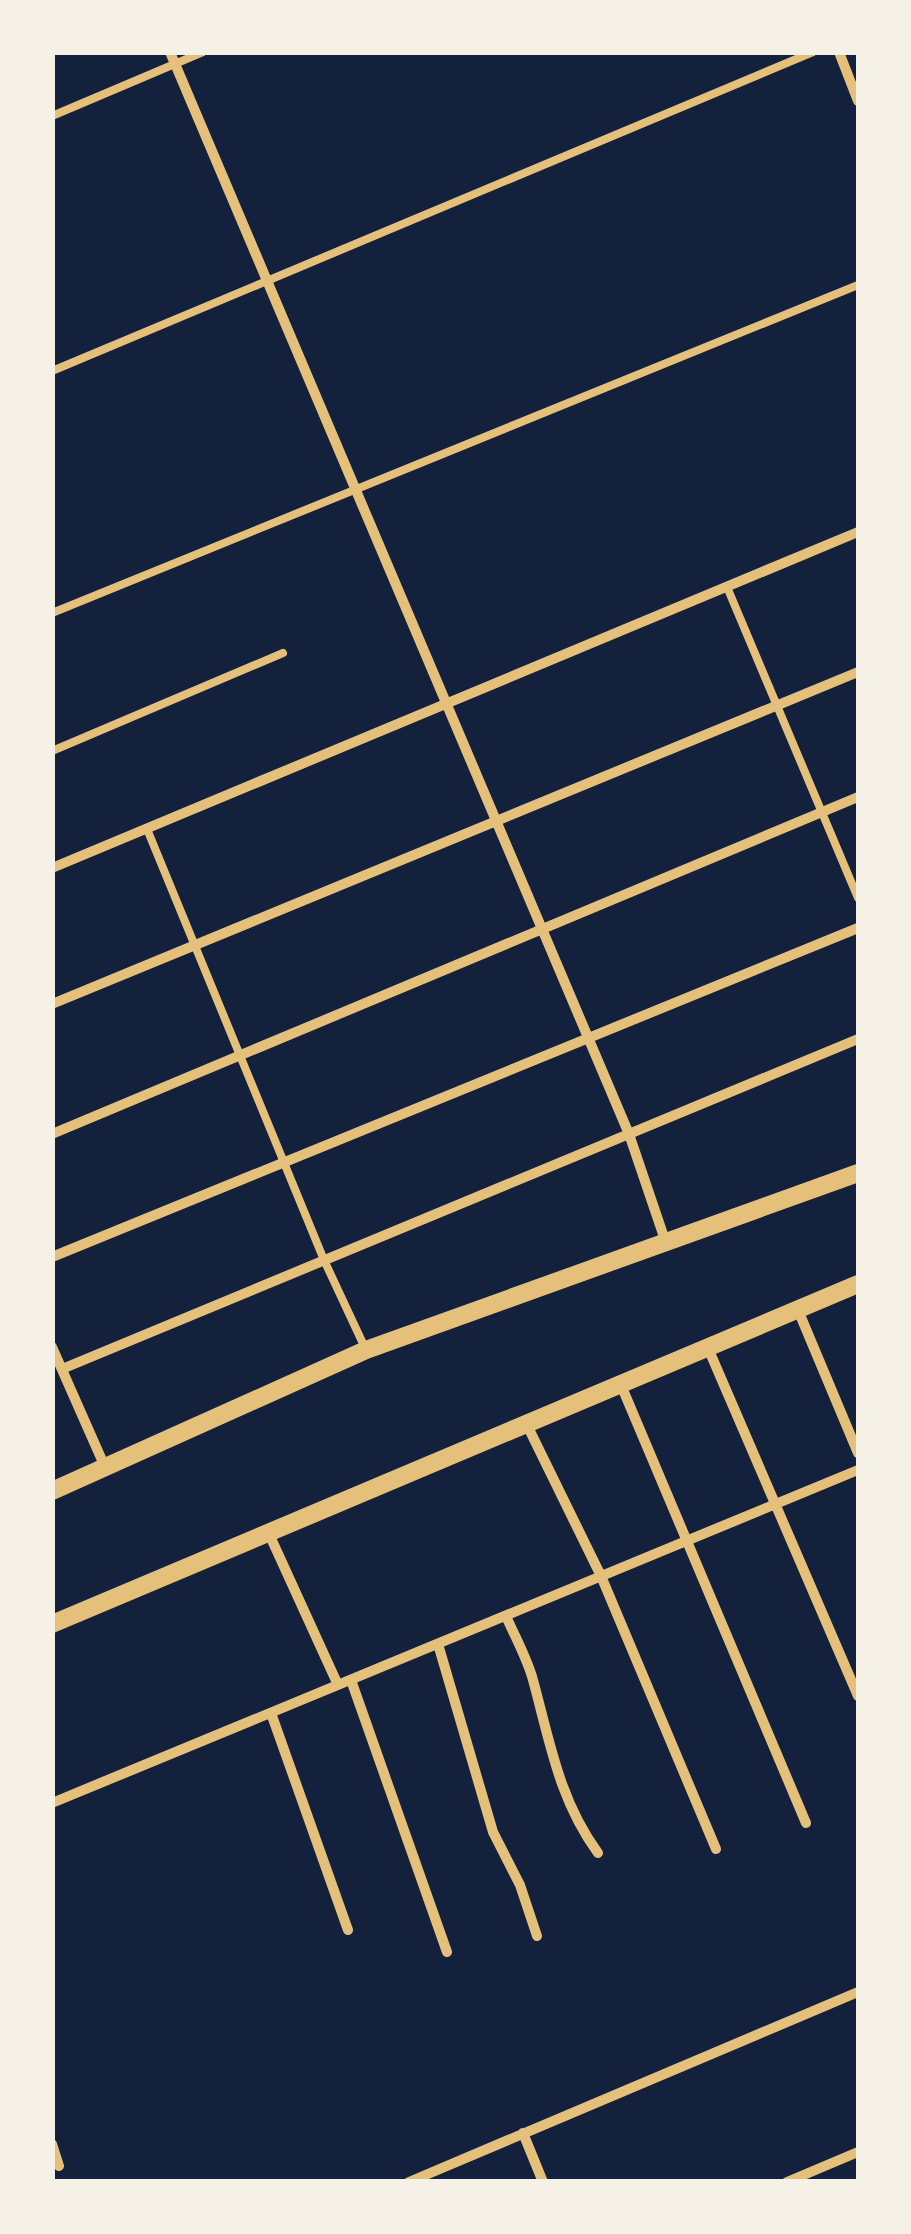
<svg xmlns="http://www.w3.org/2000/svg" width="911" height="2234" viewBox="0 0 911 2234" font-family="Barlow,sans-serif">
<rect width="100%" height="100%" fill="#14213d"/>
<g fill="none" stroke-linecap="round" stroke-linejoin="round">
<path stroke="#e5c07b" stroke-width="8" d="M52,116L203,52
M52,371L813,52
M727,587L858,898
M52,613L858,285
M52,751L283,653
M147,829L324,1260L366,1350"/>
<path stroke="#e5c07b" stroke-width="10" d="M170,52L629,1134L666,1243
M839,52L858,101
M52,868L858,532
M52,1004L858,672
M52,1134L858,797
M52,1257L858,928
M798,1310L858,1453
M52,1347L105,1467
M708,1348L858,1696
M62,1369L858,1039
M621,1385L806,1823
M527,1425L601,1576L716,1849
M270,1536L338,1685
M506,1616C515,1637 527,1658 533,1680C550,1742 559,1800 598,1853
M438,1644L493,1832L520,1885L537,1936
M351,1680L447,1952
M271,1713L348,1930
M52,1803L858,1470
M523,2133L543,2182
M52,2144L59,2166
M409,2182L858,1992
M787,2182L858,2152"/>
<path stroke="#e5c07b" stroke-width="18" d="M52,1491L366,1350L858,1173
M52,1624L858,1284"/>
</g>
<rect width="911" height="2234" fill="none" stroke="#f6f1e7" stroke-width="110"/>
</svg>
